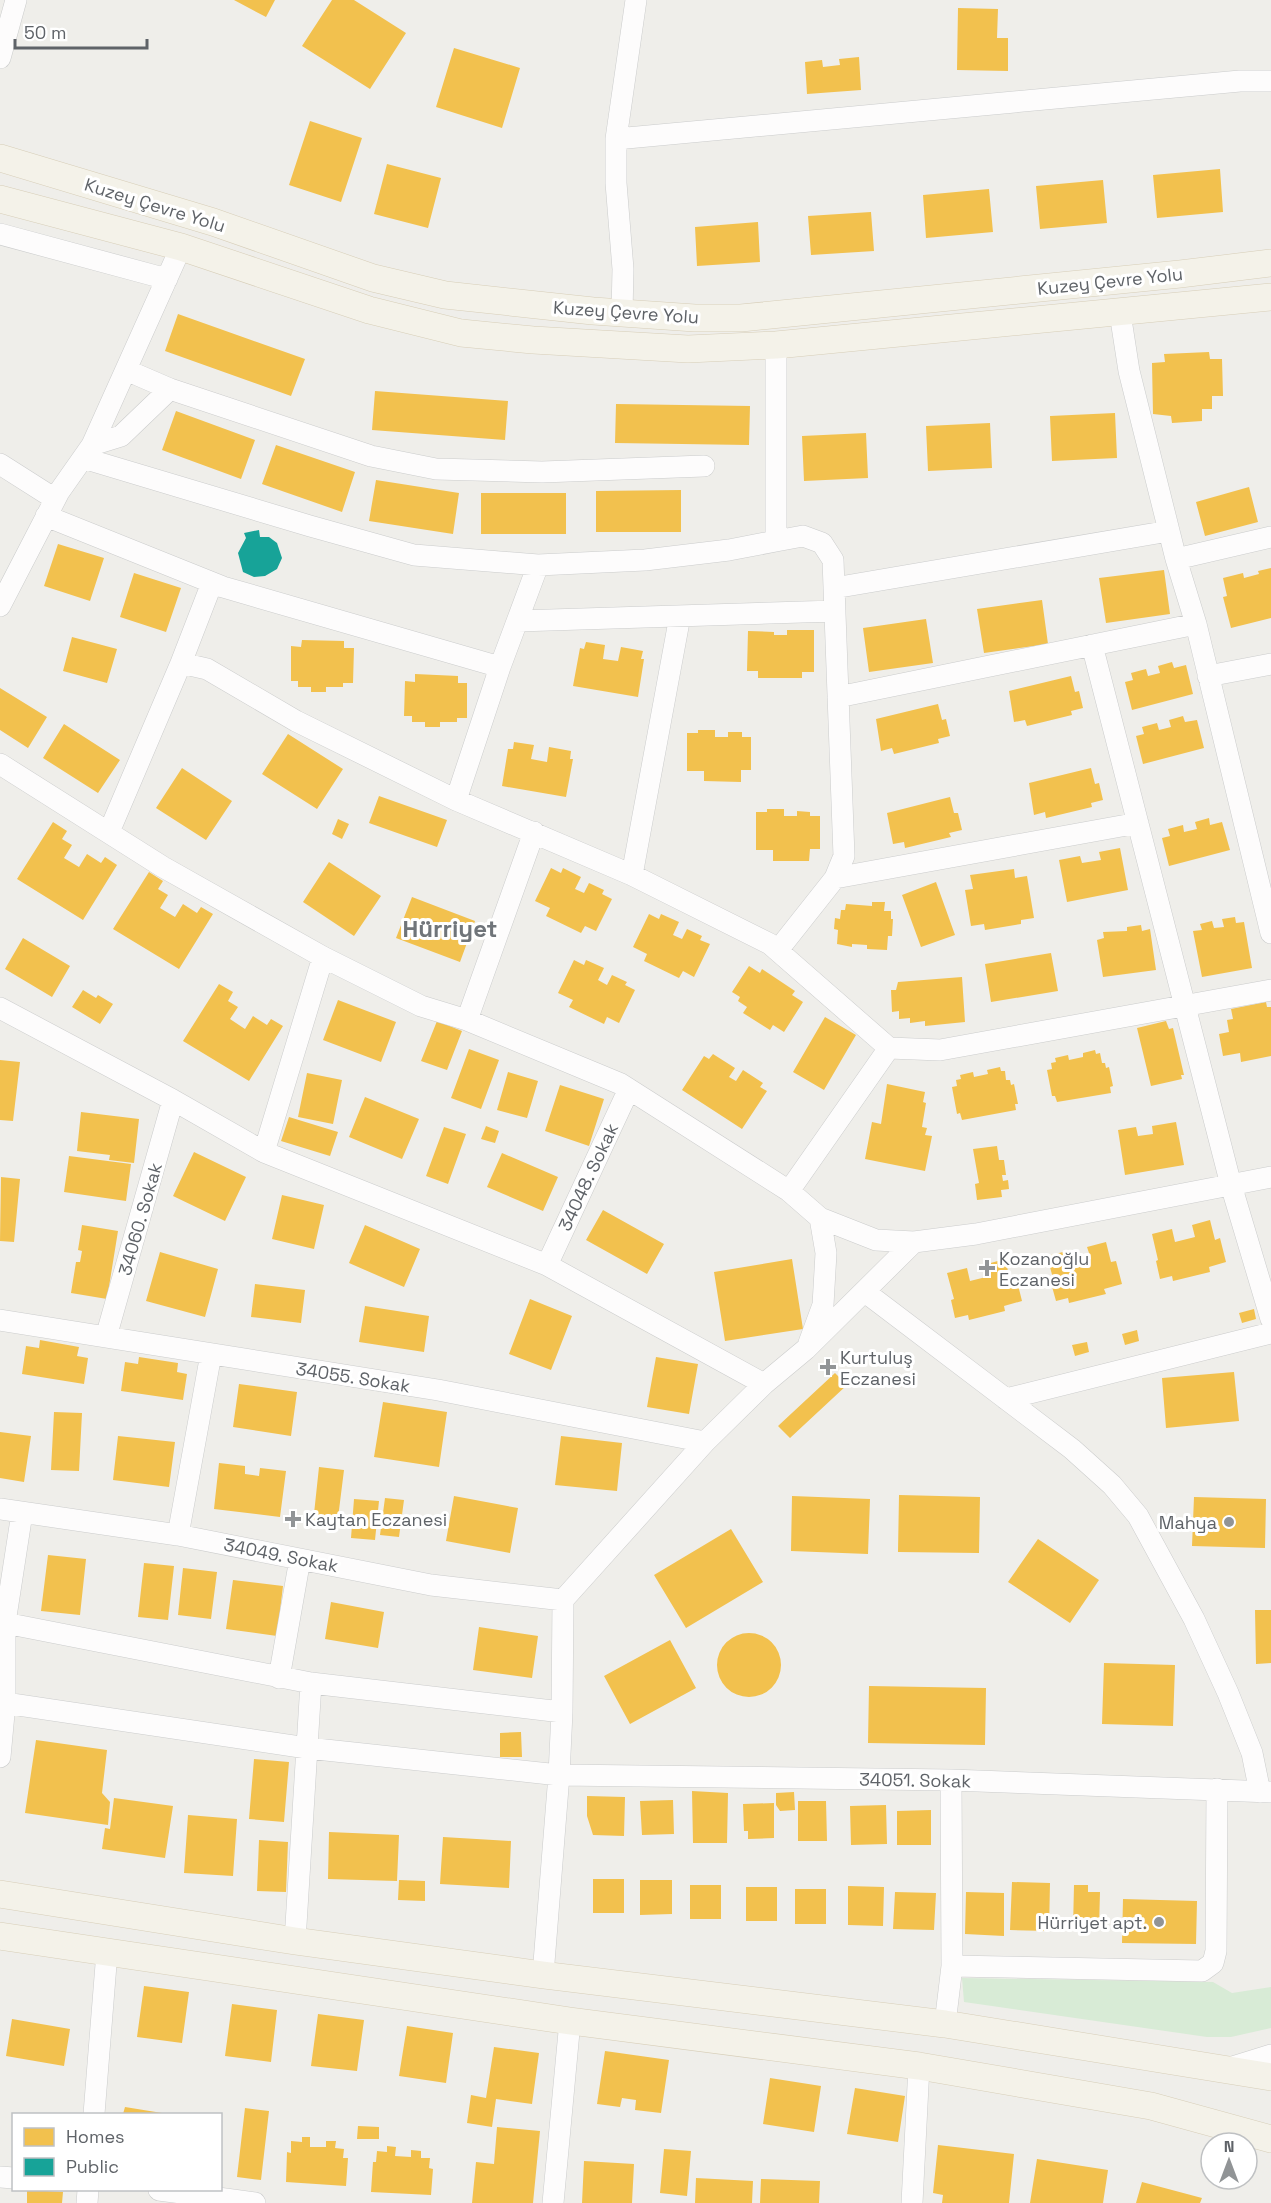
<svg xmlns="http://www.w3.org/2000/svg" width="1271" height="2203" viewBox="0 0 1271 2203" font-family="'Space Grotesk',sans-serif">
<rect width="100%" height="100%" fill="#efeeea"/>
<path fill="#d8ebd6" d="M962,1978L1213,1982L1232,1993L1271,1987V2028L1231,2037H1207L964,2002Z"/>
<path fill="#f2c14e" d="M234,0H275L266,17Z
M332,0H354L406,33L370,89L302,46Z
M958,8L998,9L997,38H1008V71L957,70Z
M454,48L520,68L502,128L436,107Z
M859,57L861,90L807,94L805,62L822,60L823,67L840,65L839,59Z
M310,121L362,138L341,202L289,185Z
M387,164L441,178L428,228L374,214Z
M1220,169L1223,212L1157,218L1153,175Z
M1103,180L1107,223L1040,229L1036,186Z
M989,189L993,232L926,238L923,195Z
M871,212L874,251L811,255L808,216Z
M758,222L760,262L697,266L695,227Z
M178,314L305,359L291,396L165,351Z
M1209,352L1210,359H1222L1223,396H1212V409H1202V421L1172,423L1171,416L1153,414L1152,363L1165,362L1164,354Z
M375,391L508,401L505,440L372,430Z
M616,404L750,406L749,445L615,443Z
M176,411L255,440L241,479L162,450Z
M1115,413L1117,458L1052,461L1050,416Z
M990,423L992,468L928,471L926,426Z
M866,433L868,478L804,481L802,436Z
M276,445L355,472L342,512L262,484Z
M376,480L459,493L453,534L369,521Z
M1249,487L1258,522L1205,536L1196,502Z
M681,490V532H596V491Z
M481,493H566V534H481Z
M58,544L104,558L90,601L44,586Z
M1271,568V618L1231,628L1223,597L1227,596L1223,578L1243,573L1244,578L1259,574L1258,571Z
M1164,570L1170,614L1106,623L1099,578Z
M134,573L181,588L166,632L120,617Z
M1042,600L1048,644L984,653L977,609Z
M926,619L933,663L869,672L863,628Z
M787,630H814V672H802V678H758V671H747L748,631L774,632V635H787Z
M72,637L117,649L107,683L63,671Z
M302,640L344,641V648H354L353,683H343V687H326V692H311V687H298V681H291V646L301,647Z
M586,642L605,645L603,659L618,661L621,647L643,651L641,659H644L638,697L573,686L580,648L584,649Z
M1172,662L1174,668L1186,665L1193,694L1132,710L1125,682L1133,680L1131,673L1146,669L1148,676L1160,673L1158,666Z
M415,674L458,676V683H467V718H457V722H440V727H425V722H412V716H404L405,681L415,682Z
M1071,676L1075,692L1079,691L1083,708L1071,711L1072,715L1027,726L1025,720L1014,722L1009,691Z
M0,688L47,717L28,748L0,730Z
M938,704L942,720L946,719L950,736L938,739L939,743L894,754L892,748L881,751L876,719Z
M1183,716L1185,722L1197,720L1204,748L1143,764L1136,736L1144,734L1142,727L1157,723L1159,730L1171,727L1169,720Z
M64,724L120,760L98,793L43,758Z
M698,730H715V737H728V732H742V737H751V770H741V782L704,781V771H687V733H698Z
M288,734L343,769L317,809L262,774Z
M514,742L534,745L531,759L547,762L549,747L571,751L570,759H573L566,797L502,786L508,749H513Z
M182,768L232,801L206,840L156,808Z
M1091,768L1095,784L1099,783L1103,800L1091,803L1092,807L1046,818L1045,812L1034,815L1029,783Z
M379,796L447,820L437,847L369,823Z
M950,797L954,813H958L962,830L949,833L951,837L905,848L904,842L893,844L887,813Z
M767,809H784V816H797V811L810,812V816H820V849H810L809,861H773V850H756V812H767Z
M1209,818L1210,825L1222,822L1230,850L1169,866L1162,838L1170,836L1168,829L1183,825L1184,832L1197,829L1195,822Z
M338,819L349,824L342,839L332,834Z
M53,822L67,831L62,839L72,845L64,858L79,867L87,854L101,863L105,857L117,865L83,920L17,879Z
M1120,848L1128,890L1067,902L1059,860L1080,856L1082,863L1101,860L1099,852Z
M329,862L381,896L354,936L303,902Z
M551,868L561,873L563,868L581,877L575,889L584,893L589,883L604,890L602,894L612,899L596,931L585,926L581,933L546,916L550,908L535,901Z
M1014,869L1015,878L1027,876L1034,918L1021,920V924L985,930L984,924L971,926L965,890L973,889L970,875Z
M149,872L163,881L158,889L168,895L160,908L175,917L183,904L197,913L201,907L213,914L179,969L113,929Z
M936,882L955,935L921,947L902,895Z
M412,897L475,921L460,962L396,938Z
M872,902H885L884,911H891V919H893L892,936H888L887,950L867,949V945L852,944V947L837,944L838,930L834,929L835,918L840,919L841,910H845L846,904L872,906Z
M649,914L659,919L661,914L679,922L673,935L682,939L687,929L702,936L700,940L710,944L694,977L683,971L679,978L644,961L647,954L633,947Z
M1235,917L1236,923L1244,922L1252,968L1202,977L1193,931L1202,930L1200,924L1212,921L1214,928L1224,927L1222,919Z
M1141,925L1142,931L1150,929L1156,970L1103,977L1097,940L1104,938L1103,932L1127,931V927Z
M23,938L70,966L52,997L5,969Z
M1051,953L1058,991L991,1002L985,964Z
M574,960L584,965L586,960L604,968L598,980L607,985L612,975L627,982L625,985L635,990L619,1023L607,1017L604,1024L569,1007L573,1000L558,993Z
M749,966L760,973L762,969L795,991L792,995L803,1002L784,1032L773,1025L770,1030L743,1013L747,1007L738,1001L740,997L732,992Z
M962,977L965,1022L925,1026V1021L910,1023V1018L899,1019V1011L892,1012L891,990H896L898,982Z
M219,984L233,992L228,1001L238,1007L230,1019L245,1029L253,1016L267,1025L271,1019L283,1026L249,1081L183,1041Z
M83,990L96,998L98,995L113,1004L100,1024L72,1007Z
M338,1000L396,1022L381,1062L323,1040Z
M1266,1002L1267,1007H1271V1056L1241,1062L1240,1053L1223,1056L1219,1034L1229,1032L1227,1020L1233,1019L1231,1009Z
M825,1017L856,1035L824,1090L793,1072Z
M437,1021L462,1031L447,1070L421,1061Z
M1166,1021L1169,1029L1173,1028L1184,1075H1181L1182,1079L1151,1086L1137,1028Z
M469,1049L499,1060L481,1109L451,1098Z
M1095,1050L1096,1054L1100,1053L1102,1063H1105L1106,1068L1109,1067L1113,1086L1110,1087L1111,1093L1057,1102L1055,1096H1052L1047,1070L1052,1069L1051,1063L1056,1062L1055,1058L1068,1055L1069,1060L1083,1057V1053Z
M713,1054L735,1068L729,1077L736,1081L743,1070L763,1083L760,1087L767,1091L742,1129L682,1090L704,1056L709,1059Z
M0,1060L20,1062L13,1121L0,1120Z
M1000,1067L1001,1071H1005L1006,1080H1010L1011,1085L1014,1084L1018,1104H1015L1016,1110L962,1120L960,1113L957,1114L952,1087L957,1086L956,1080L961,1079L960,1075L973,1072L974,1077L988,1074L987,1070Z
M508,1072L538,1081L527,1118L497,1110Z
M307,1073L342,1080L333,1124L298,1117Z
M887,1084L925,1092L923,1102L926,1103L922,1127L927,1128L925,1135L932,1136L925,1171L865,1159L872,1122L881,1124Z
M560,1085L604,1099L589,1146L545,1131Z
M365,1097L419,1119L402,1159L349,1137Z
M81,1112L139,1119L134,1163L109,1160L110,1155L77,1151Z
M289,1117L338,1132L330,1156L281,1141Z
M1176,1122L1184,1165L1125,1175L1118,1130L1136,1127L1138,1136L1153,1134L1152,1126Z
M486,1126L499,1131L495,1143L481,1139Z
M444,1127L466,1134L448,1184L426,1176Z
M997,1146L999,1160H1004L1006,1175H1002L1003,1181L1008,1180L1009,1189L1001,1190L1002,1197L977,1200L975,1184L979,1183L973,1149Z
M194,1152L246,1177L225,1221L173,1196Z
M502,1153L558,1177L543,1211L487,1187Z
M69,1156L131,1164L126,1201L64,1192Z
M1,1177L20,1179L14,1242L0,1241Z
M282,1195L324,1205L314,1249L272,1239Z
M603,1210L664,1244L647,1274L586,1240Z
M1210,1220L1215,1240L1220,1238L1226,1262L1209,1267L1210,1272L1173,1281L1172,1276L1160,1279L1156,1261L1158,1260L1152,1234L1172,1229L1175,1242L1195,1237L1192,1225Z
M82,1225L118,1231L107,1299L71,1293L76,1262H80L82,1251L78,1250Z
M365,1225L420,1249L404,1287L349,1263Z
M1106,1242L1111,1262L1116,1261L1122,1284L1104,1289L1106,1294L1069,1303L1068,1298L1056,1301L1051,1283L1054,1282L1047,1256L1067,1251L1071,1264L1091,1259L1087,1247Z
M160,1252L218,1269L205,1317L146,1301Z
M792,1259L803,1329L725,1341L714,1272Z
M1005,1259L1010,1279L1016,1277L1022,1301L1004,1306L1005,1311L969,1320L968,1315L955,1318L951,1300L954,1299L947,1273L967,1268L970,1281L990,1276L987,1264Z
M255,1284L305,1290L301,1323L251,1317Z
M530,1299L572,1316L551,1370L509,1354Z
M365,1306L429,1316L424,1352L359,1342Z
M1254,1309L1256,1319L1242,1323L1239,1313Z
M1137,1330L1139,1341L1125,1345L1122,1334Z
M40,1340L79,1347L77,1356L88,1358L84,1384L22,1374L26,1346L39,1348Z
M1087,1342L1089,1352L1075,1356L1072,1345Z
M139,1357L178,1363L177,1372L187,1374L183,1400L121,1391L125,1362L138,1364Z
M656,1357L698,1364L689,1414L647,1407Z
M1234,1372L1239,1421L1166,1428L1162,1378Z
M835,1373L847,1385L790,1438L778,1426Z
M239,1384L297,1392L291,1436L233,1427Z
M383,1402L447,1412L439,1467L374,1457Z
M54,1412L82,1413L79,1471L51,1470Z
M0,1432L31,1436L24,1482L0,1478Z
M118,1436L175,1442L169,1487L113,1480Z
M561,1436L622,1443L617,1491L555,1485Z
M219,1463L245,1466V1474L259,1476L260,1468L286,1471L280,1517L214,1509Z
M319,1467L344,1470L337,1526L313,1523Z
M899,1495L980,1497L979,1553L898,1552Z
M454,1496L518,1508L510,1553L446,1541Z
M792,1496L870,1499L868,1554L791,1551Z
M1194,1497L1266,1499L1265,1548L1192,1546Z
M385,1498L404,1500L399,1537L380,1535Z
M354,1499L379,1501L375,1540L351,1538Z
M731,1529L763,1582L686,1628L654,1575Z
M1038,1539L1099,1580L1070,1623L1008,1582Z
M48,1555L86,1559L80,1615L41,1611Z
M144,1563L174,1566L168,1620L138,1617Z
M183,1568L217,1572L211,1619L178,1615Z
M233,1580L283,1586L277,1636L226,1629Z
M331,1602L384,1612L378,1648L325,1639Z
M1255,1610H1271V1663L1256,1664Z
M479,1627L538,1636L532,1678L473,1670Z
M717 1665a32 32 0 1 1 64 0a32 32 0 1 1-64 0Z
M670,1640L696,1688L630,1724L604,1676Z
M1104,1663L1175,1665L1173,1726L1102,1724Z
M869,1686L986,1688L985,1745L868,1743Z
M521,1732L522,1757H500V1733Z
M36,1740L107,1750L102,1793L110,1802L108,1825L25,1813Z
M254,1759L289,1762L284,1822L249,1819Z
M692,1791L728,1793L727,1843H693Z
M794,1792L795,1810L780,1811L776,1805V1793Z
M587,1796L625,1797L624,1836L593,1835L587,1816Z
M114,1798L173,1806L165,1858L102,1849L105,1828L110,1829Z
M673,1800L674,1834L642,1835L640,1801Z
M798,1801H826L827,1841H798Z
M774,1803V1838L748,1839V1831H744L743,1804Z
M886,1805L887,1844L851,1845L850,1806Z
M931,1810V1845H897V1811Z
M188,1815L237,1819L233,1876L184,1873Z
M329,1832L399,1835L397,1881L328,1879Z
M443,1837L511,1841L509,1888L440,1884Z
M259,1840L288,1842L286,1892L257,1891Z
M593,1879H624V1913H593Z
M399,1880L425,1881V1901L398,1900Z
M640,1880H672V1914L640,1915Z
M1012,1882L1050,1883L1049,1931L1010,1930Z
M690,1885H721V1919H690Z
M1074,1885H1088V1892H1100L1099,1928H1073Z
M848,1886L884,1887L883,1926L848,1925Z
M746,1887H777V1921H746Z
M795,1889H826V1924H795Z
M895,1892L936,1893L934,1930L893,1929Z
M966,1892L1004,1893V1936L965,1934Z
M1123,1899L1197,1901L1196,1944L1122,1943Z
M144,1986L189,1992L182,2043L137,2037Z
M232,2004L277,2010L271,2062L225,2056Z
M318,2014L364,2020L357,2071L311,2066Z
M12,2019L70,2029L64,2066L6,2056Z
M407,2026L453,2033L446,2083L399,2076Z
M494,2047L539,2053L532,2104L496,2099L492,2127L467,2123L471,2095L486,2098Z
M605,2051L669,2060L661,2113L635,2110L636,2100L622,2098L620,2107L597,2104Z
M770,2078L821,2086L814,2132L763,2124Z
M855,2088L905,2096L898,2142L847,2134Z
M125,2107L162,2113V2114H123Z
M245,2108L269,2111L261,2180L237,2177Z
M358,2126L379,2127V2139H357Z
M497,2127L540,2131L533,2203H472L476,2162L494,2164Z
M302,2137H310V2147H326V2141H336L335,2148L344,2149L343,2158H348L346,2186L286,2182L287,2152L291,2153V2141L302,2142Z
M938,2145L1014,2154L1009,2203H942L943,2195L933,2193Z
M387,2146L396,2147L395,2156L411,2157V2150L421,2151V2158H430L429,2168L433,2169L431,2195L371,2192L373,2162H376L377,2151L387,2152Z
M664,2149L691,2151L687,2196L660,2193Z
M1037,2159L1108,2170L1103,2203H1030Z
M584,2161L634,2164L632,2203H582Z
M696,2178L753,2181L752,2203H695Z
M761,2179L820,2181L819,2203H760Z
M1142,2182L1202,2198L1200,2203H1136Z
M27,2190L63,2192L62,2203H27Z"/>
<path fill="#17a398" d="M259,530L260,537H269L277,543L282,558L277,569L265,576L254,577L243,572L238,553L246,538L244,533Z"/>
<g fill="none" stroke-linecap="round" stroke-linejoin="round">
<g stroke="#cbcccc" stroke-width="22">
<path id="minor" d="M0,58L16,0
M616,139L1240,81H1271
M0,234L167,279
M622,313L623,269L616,183V139L636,0
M1120,313L1129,371L1176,559L1196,624L1271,933
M776,345V541L803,536L822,543L833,560L844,856L835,878L778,950
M126,370L170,389L371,456L436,469L542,472L704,466
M92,445L121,436L170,389
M83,458L310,526L414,555L538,565L645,560L729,550L776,541
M0,464L55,499
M46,516L223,587L500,667
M1176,559L1271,537
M834,588L1169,531
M0,606L59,492L92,445L181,247
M518,621L835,611
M1092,645L1231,1185L1271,1319
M181,663L212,583
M1208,676L1271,664
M838,697L1196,624
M0,764L163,867L323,957L421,1006L467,1020L621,1084L789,1191L820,1218L876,1240L914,1242L976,1234L1271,1177
M456,800L500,667L538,565
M109,832L181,663L207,669L296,721L456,800L632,875L770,944L889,1048
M632,875L680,616
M835,878L1138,823
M0,1008L173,1100L264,1152L547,1265L764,1384
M467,1020L534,832
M264,1152L323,957
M789,1191L889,1048L940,1050L1271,990
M547,1265L629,1089
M865,1292L1072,1449L1112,1485L1138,1516L1194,1619L1228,1693L1252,1753L1260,1792
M0,1320L438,1390L705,1442
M106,1337L173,1100
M809,1343L823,1305L826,1253L820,1218
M1006,1399L1271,1333
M0,1509L178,1535L431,1585L563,1600
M178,1535L211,1354
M5,1623L311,1683L562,1712
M279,1678L300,1559
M5,1703L307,1748L559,1775L951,1780L1271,1792
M0,1757L5,1703V1623L22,1513
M295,1941L311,1683
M952,1966L1202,1971L1213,1963L1216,1951L1217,1789
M543,1975L559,1775L562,1712L563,1600L705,1442L764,1384L806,1349L914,1242
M945,2024L952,1966L951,1780
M1226,2069L1271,2055
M94,2114L107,1952
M0,2177L14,2178
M159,2190L255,2203
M87,2203L88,2190
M553,2203L570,2021
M912,2203L919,2066"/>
</g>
<g stroke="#d7ceb8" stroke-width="28">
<path id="major" d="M0,158L213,222L373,278L445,295L593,311L695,318H741L1180,274L1271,263
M0,199L181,247L369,310L461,333L533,340L688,349L776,345L1271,297
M0,1894L295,1941L543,1975L945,2024L1271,2077
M0,1936L570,2021L919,2066L1151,2106L1271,2139"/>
</g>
<use href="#minor" stroke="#fdfcfc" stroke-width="21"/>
<use href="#major" stroke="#f4f2e9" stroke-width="27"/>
</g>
<g fill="#919496" stroke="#fff" stroke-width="2">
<path d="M984 1259h6v6h6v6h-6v6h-6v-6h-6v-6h6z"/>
<path d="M825 1358h6v6h6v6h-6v6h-6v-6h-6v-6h6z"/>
<path d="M290 1510h6v6h6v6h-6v6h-6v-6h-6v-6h6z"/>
<circle cx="1229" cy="1522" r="6"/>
<circle cx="1159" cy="1922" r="6"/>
</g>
<g text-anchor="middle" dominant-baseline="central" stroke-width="6" stroke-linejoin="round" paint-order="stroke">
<g font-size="18" fill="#5f6368" stroke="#fff">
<text transform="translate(155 205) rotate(17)">Kuzey Çevre Yolu</text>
<text transform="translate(1110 281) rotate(-6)">Kuzey Çevre Yolu</text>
<text transform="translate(626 312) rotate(4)">Kuzey Çevre Yolu</text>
<text transform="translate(588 1177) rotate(-65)">34048. Sokak</text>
<text transform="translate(140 1219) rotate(-74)">34060. Sokak</text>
<text transform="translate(353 1377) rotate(9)">34055. Sokak</text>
<text transform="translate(281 1555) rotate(11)">34049. Sokak</text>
<text transform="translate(915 1780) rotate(1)">34051. Sokak</text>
</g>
<g font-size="18" fill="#5f6368" stroke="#fff" text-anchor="start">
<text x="999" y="1258">Kozanoğlu<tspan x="999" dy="21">Eczanesi</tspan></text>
<text x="840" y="1357">Kurtuluş<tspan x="840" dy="21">Eczanesi</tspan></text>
<text x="305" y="1519">Kaytan Eczanesi</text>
<text x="1217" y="1522" text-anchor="end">Mahya</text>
<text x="1147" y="1922" text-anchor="end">Hürriyet apt.</text>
</g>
<g font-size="24" font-weight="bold" fill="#70757a" stroke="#fff">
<text x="450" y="928">Hürriyet</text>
</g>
</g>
<rect x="12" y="2113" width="210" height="78" fill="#ffffff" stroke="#bfc1c3" stroke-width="1.5"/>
<rect x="24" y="2128" width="30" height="18" fill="#f2c14e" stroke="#bfc1c3" stroke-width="1.5"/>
<text x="66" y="2143" font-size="18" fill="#5f6368">Homes</text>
<rect x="24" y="2158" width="30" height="18" fill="#17a398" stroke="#bfc1c3" stroke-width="1.5"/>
<text x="66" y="2173" font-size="18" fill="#5f6368">Public</text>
<g transform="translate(1229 2161)"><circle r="28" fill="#ffffff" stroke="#bfc1c3" stroke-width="1.5"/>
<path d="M0-4.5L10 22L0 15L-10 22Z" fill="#919496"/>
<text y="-9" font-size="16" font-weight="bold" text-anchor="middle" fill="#5f6368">N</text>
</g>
<path d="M15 39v9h132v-9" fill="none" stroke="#5f6368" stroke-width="3"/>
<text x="24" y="39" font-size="18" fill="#5f6368" stroke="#ffffff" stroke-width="4.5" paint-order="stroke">50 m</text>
</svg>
